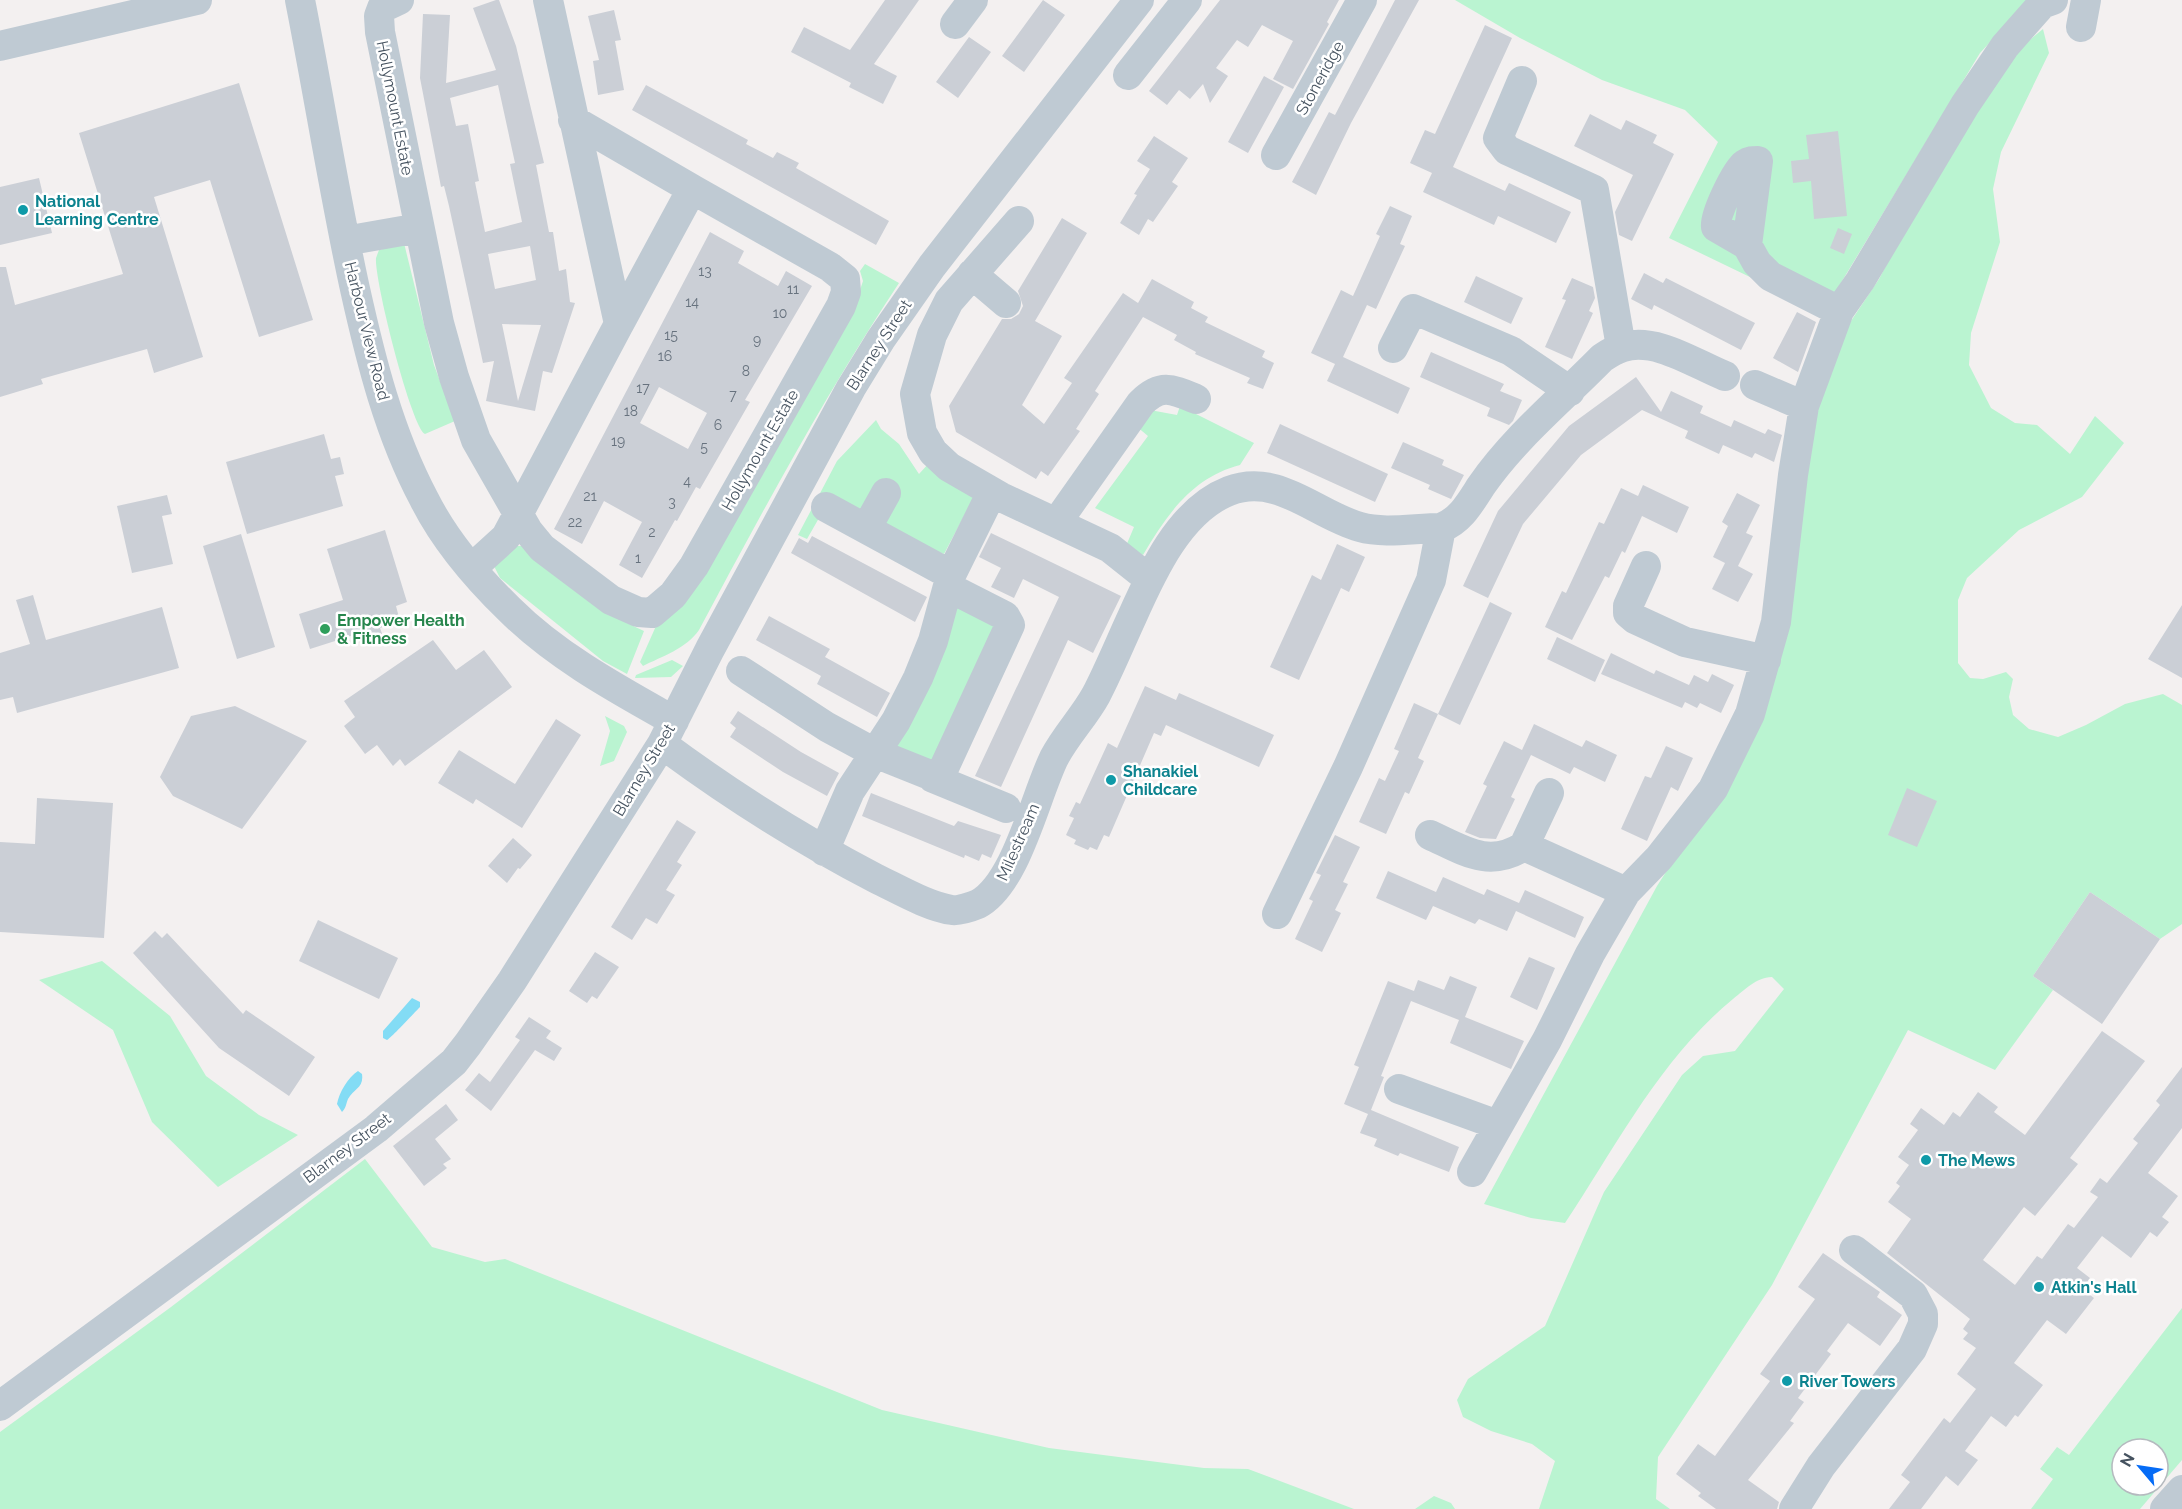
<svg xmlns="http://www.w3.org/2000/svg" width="2182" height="1509" viewBox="0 0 2182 1509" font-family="Raleway,sans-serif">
<rect width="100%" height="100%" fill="#f3f0f0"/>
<path fill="#baf4d1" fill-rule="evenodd" d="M1455,0H2029L1980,53L1839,286L1827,314L1669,238L1718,142L1685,110L1602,80L1520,38Z
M2043,29L2049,53L2001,152L1993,189L2000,242L1971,333L1969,365L1991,408L2015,423L2037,425L2070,454L2095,416L2124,443L2082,497L2019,530L1967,578L1958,600V663L1970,678L1983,679L2006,672L2013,679L2009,697L2013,715L2029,729L2058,737L2086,725L2125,704L2163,694L2182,705V924L2160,939L2090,892L2033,976L2053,990L1995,1070L1908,1030L1772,1285L1658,1457L1656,1499L1670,1509H1539L1555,1461L1532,1444L1491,1431L1463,1417L1457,1400L1468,1379L1545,1326L1604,1192L1682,1075L1703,1056L1735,1051L1784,989L1772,977C1755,978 1746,989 1733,999C1660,1059 1617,1145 1565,1223L1531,1218L1484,1204L1657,886L1735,764L1812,426L1845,330L1879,279L1938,166L2003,62Z
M404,243L434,365L455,421L425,434C411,426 374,279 376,258C377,255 378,253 379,250Z
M865,264L899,283C825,395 762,512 699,630C687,648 661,657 643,666L640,662L656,626L856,302L863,281L860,271Z
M1180,406L1254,443L1240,465C1193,477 1167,514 1143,555L1126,546L1134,527L1095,508L1148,436L1136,426L1150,410L1177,415Z
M876,420L881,429L899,444L919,474L930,462L974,497L944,554L896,535L868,507L819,518L807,539L798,535L837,461Z
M517,546H524C562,584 595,608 644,631L627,674L603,661L500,578L494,566Z
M954,606L997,623L936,763L893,750Z
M672,660L683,666L671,677L635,678L636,675Z
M605,716L624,726L627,732L614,761L600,766L610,731Z
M102,961L170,1016L206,1076L259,1115L298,1135L218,1187L152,1122L113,1030L39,980Z
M365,1159L432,1247L485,1262L505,1259L882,1410L1049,1448L1204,1468L1248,1469L1354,1509H0V1432L171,1307Z
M2182,1308V1460L2140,1509H2031L2053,1479L2040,1469L2057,1447L2069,1455ZM2122,1449H2158V1485H2122Z
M1434,1496L1451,1503L1455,1509H1415Z"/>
<path fill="#83dcf5" d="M412,998L420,1002V1007C415,1012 390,1039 387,1040L383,1038V1031Z
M358,1071L362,1074C364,1088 354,1088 348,1099C346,1104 346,1108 342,1112L337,1104C339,1093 348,1077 358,1071Z"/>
<path fill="#cbcfd6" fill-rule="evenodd" d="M496,0H499L516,46L544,163L536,165L549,232H553L559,271L566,269L570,302L575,303L552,373L543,371L535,411L486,401L494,361L483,363L449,206L444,186L441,187L420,78L423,14L450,15L446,83L496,70L473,8ZM498,85L515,163L510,164L522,222L485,232L475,182L479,181L468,124L456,126L450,98ZM530,246L536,280L495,289L488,254ZM502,324L541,325L518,401L509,358Z
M885,0H919L874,64L897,76L883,104L849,87L851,83L791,52L804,27L850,50Z
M1043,0L1065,15L1024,72L1002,56Z
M1220,0H1339L1327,22L1329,24L1293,89L1273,79L1293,41L1262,25L1248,47L1237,40L1216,68L1228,76L1210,103L1203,84L1190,99L1179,90L1167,105L1149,91Z
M1395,0H1419L1351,123L1316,195L1292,182L1329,112L1335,115Z
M614,10L621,40L615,41L624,90L598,95L593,61L599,60L588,16Z
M1485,25L1512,38L1453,167L1505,191L1509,183L1571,212L1556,243L1498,216L1494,225L1423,192L1432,173L1410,163L1425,130L1435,134Z
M969,37L991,52L958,98L936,82Z
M1264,76L1284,87L1248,153L1228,142Z
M239,83L313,320L259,337L210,180L154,197L203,357L154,373L147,349L41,379L43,384L0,397V267H6L15,305L123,274L79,133Z
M646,85L748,140L746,144L773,158L777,152L799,163L796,168L889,221L876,245L632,110Z
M1590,114L1621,130L1626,120L1657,135L1653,143L1674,154L1632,241L1619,235L1615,212L1633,175L1574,146Z
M1838,131L1847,216L1814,219L1811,181L1793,183L1791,161L1809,159L1806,135Z
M1154,136L1188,158L1172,182L1178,186L1153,222L1148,219L1139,235L1120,223L1137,195L1134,194L1150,169L1137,161Z
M39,178L52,233L0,245V187Z
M1390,206L1412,216L1400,244L1405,246L1376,309L1367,305L1343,357L1410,388L1398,414L1327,381L1335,364L1311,353L1341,290L1353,296L1380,236L1376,234Z
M1062,218L1087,233L1035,321L1062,336L1022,405L1044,424L1072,383L1064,378L1123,293L1138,303L1152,279L1194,302L1191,308L1208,317L1205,322L1265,351L1262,357L1274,363L1263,389L1247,383L1250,378L1195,354L1196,352L1174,340L1177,335L1143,317L1095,391L1099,394L1076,429L1080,431L1048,476L1041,471L1036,479L956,432L949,406L1002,319H1011L1019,314L1023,306L1018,291Z
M1838,228L1852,234L1844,254L1830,248Z
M710,232L744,251L738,263L778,286L786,271L812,286L745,400L750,402L700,489L696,487L677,521L675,520L642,578L619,565L642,522L604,501L582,544L554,529ZM659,387L707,413L688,449L640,423Z
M1644,273L1663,283L1666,278L1755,323L1741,350L1654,305L1652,310L1631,299Z
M1476,276L1523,298L1511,324L1464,302Z
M1572,278L1593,287L1595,298L1589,311L1593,313L1572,359L1545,347L1566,300L1562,299Z
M1797,312L1816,322L1798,372L1773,358Z
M1431,352L1504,384L1500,391L1522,400L1513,421L1509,425L1487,416L1490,408L1420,377Z
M1636,377L1661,412L1671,391L1703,406L1700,413L1731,427L1734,420L1765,434L1768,429L1782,435L1774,462L1755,453L1752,458L1723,445L1719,454L1685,438L1688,431L1642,410L1581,455L1523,524L1488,598L1463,586L1498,511L1569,426Z
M1280,424L1388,474L1375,502L1267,453Z
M324,434L331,459L340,457L344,474L335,476L343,506L247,534L226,462Z
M1403,442L1444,460L1442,465L1464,475L1451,499L1428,489L1430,485L1391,468Z
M1643,485L1689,507L1677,533L1642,516L1625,553L1622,551L1609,578L1605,576L1572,640L1545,627L1562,591L1566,593L1599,522L1604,524L1621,488L1638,496Z
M1737,493L1760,505L1746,533L1753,536L1738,566L1753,574L1738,602L1712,589L1725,563L1713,557L1728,526L1722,522Z
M167,495L172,514L162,516L173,564L132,573L117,506Z
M385,530L407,602L396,606L400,621L380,628L384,639L361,646L357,634L310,649L299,614L343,600L327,549Z
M991,533L1121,596L1093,653L1068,640L1001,787L975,776L1059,597L1023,579L1014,598L991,587L1001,568L979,557Z
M241,534L275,647L237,659L203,546Z
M812,536L927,597L915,622L791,553L799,538L808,543Z
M1337,544L1365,557L1349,592L1341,588L1299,680L1270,667L1312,575L1321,580Z
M33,595L46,640L162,607L179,668L17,713L13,697L0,700V653L30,644L16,600Z
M1490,602L1512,613L1460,725L1438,714Z
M2182,605V678L2148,659Z
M769,616L830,649L825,657L890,693L877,717L817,684L821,676L756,640Z
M1557,637L1605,660L1595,682L1547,659Z
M433,640L456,670L484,650L512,687L405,766L400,759L393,766L377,745L365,754L344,726L355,717L344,701Z
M1611,653L1654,674L1656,670L1689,685L1694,675L1708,682L1712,674L1734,685L1721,713L1700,703L1697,708L1685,702L1682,708L1601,674Z
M1145,686L1176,700L1179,693L1274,735L1259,767L1166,725L1161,736L1154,733L1109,837L1104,835L1097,850L1090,847L1088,850L1074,844L1076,840L1066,835L1074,818L1069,816L1076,802L1080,804L1108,743L1117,748Z
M1414,703L1438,714L1418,758L1424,761L1409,794L1405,792L1386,834L1359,822L1379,778L1385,781L1399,751L1394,749Z
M235,706L307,741L242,829L173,796L160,777L191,716Z
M738,711L801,752L839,773L827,796L783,772L730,737L736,728L730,723Z
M556,719L581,735L522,828L476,799L473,804L438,783L459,750L515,784Z
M1534,724L1582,747L1586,740L1617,755L1605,782L1574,767L1570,774L1531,755L1511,797L1515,799L1496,839L1480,838L1465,832L1487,786L1483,784L1504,741L1522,750Z
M1666,746L1693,758L1678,791L1671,787L1647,841L1621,829L1645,776L1651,778Z
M1907,788L1937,801L1917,847L1888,835Z
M871,793L954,826L958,821L1001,835L991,858L982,854L979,861L965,855L964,858L862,816Z
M37,798L113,803L104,938L0,932V842L35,844Z
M677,820L696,832L677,862L682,865L666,890L675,895L657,924L646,918L632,940L611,927Z
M1335,835L1360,847L1343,882L1348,884L1335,910L1341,913L1322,952L1295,939L1313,901L1309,899L1321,875L1316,873Z
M513,838L532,855L520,869L518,868L507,883L488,866Z
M1388,871L1436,892L1443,877L1484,895L1487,889L1519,903L1525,890L1584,917L1575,938L1516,911L1507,931L1479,919L1475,924L1433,906L1426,920L1376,898Z
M2090,892L2160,939L2102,1024L2033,976Z
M318,920L398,958L379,999L299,961Z
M155,931L162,938L167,933L243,1014L246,1010L315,1057L289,1096L219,1048L133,953Z
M595,952L619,967L597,999L592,996L587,1003L569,991Z
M1529,957L1555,968L1537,1010L1510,997Z
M1450,976L1477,987L1465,1017L1524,1041L1511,1069L1450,1043L1459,1020L1411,1001L1381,1076L1384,1077L1371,1110L1459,1147L1449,1172L1400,1153L1398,1156L1374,1146L1377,1139L1360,1133L1368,1114L1344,1104L1359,1067L1354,1065L1388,981L1414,991L1418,980L1444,990Z
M529,1017L551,1031L546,1038L562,1048L554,1061L535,1050L491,1111L465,1090L479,1073L490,1082L520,1040L515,1037Z
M2102,1031L2145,1061L2070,1158L2078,1164L2035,1216L2024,1207L1983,1260L2015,1285L2037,1256L2042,1259L2068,1224L2074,1228L2098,1197L2090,1192L2100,1178L2107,1183L2138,1143L2133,1139L2160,1105L2156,1101L2182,1067V1128L2148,1173L2178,1196L2162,1217L2169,1222L2157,1237L2150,1232L2131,1258L2102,1236L2077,1268L2090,1278L2082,1289L2094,1298L2066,1334L2047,1320L2014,1363L2043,1385L2018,1417L2015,1415L2006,1427L1991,1416L1965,1451L1978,1460L1958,1486L1946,1476L1921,1509H1889L1910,1482L1901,1475L1944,1418L1950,1423L1976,1389L1957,1374L1976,1348L1963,1339L1968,1333L1963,1329L1970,1319L1887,1253L1911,1219L1888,1202L1900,1186L1896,1183L1909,1165L1898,1157L1918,1130L1910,1124L1921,1108L1944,1125L1953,1112L1960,1117L1978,1092L1998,1107L1994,1112L2025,1135Z
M446,1104L458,1120L435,1139L451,1159L443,1164L447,1168L424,1186L393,1146Z
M1823,1253L1880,1292L1877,1297L1902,1315L1880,1346L1848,1323L1827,1351L1831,1354L1798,1398L1804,1402L1790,1421L1794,1423L1748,1480L1779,1502L1777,1509H1716L1698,1496L1701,1493L1676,1474L1698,1444L1715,1456L1770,1381L1760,1374L1815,1299L1798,1287Z"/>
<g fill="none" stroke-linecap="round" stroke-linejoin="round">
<path stroke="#bfcad3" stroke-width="30" d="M300,0C319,96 334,193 355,289C371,361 389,433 424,499C444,539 477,578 509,609C556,656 617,689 674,721
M399,0L382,8L379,16L380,32L439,323L454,377L476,440L528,531L542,548L611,600L638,612L652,613L673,595L694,566L841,306L846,292L845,279L830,267L692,189L619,324
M955,24L973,0
M2081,27L2086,0
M0,46L197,0
M1128,75L1187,0
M1522,81L1498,138L1507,150L1594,190L1621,347
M573,120L692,189
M1276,155L1362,0
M1019,221L949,301L932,335L915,394L922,433L933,452L949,467L1001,497L1110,548L1149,579
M345,241L419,228
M1747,245L1758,161C1753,161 1749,161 1745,164C1736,170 1713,218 1716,227L1747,245L1757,263L1770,276L1839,311
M972,274L1006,303
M1393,348L1413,309L1511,351L1570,391
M1755,385L1804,406
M826,507L951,575
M1057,522L1141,403C1161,383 1172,389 1196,399
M866,529L886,493
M1646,566L1628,606V613L1635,619L1685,642L1766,660
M472,568L506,537L619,324L548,0
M741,671L827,727L875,753L935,777L943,770L1010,625L1005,616L948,587
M662,744C732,796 800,839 877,879C898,889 929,907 952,910C958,911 971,907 978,904C1016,884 1035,797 1054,758C1066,735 1084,717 1096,695C1109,670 1120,643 1132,617C1152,572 1180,510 1229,491C1278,472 1316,515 1360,527C1384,534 1415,528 1441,528C1461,520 1470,503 1481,486C1515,437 1561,400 1602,358C1608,354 1616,349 1623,347C1656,337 1695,364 1725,376
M933,778L1006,808
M1430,835C1463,850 1489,869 1524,846L1626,892
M1524,846L1549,793
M824,851L850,791L896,721L918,678L933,641L951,575L992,492
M1277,914L1348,767L1431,580L1441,528
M1399,1089L1498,1125
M1472,1172L1547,1040L1590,954L1626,892L1659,858L1713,789L1750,714L1776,622L1793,475L1804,406L1839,311L1860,281L1965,105L2005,46L2042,4L2053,0
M0,1406L376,1129L454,1062L468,1044L512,981L662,744L710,649L851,388L881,339L932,266L1139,0
M1794,1509L1821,1466L1912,1349L1923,1324V1314L1913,1295L1854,1250
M2165,1509L2182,1490"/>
</g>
<g fill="#0f9aa8" stroke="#fff" stroke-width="2">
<circle cx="23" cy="210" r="6"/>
<circle cx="1111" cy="780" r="6"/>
<circle cx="1926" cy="1160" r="6"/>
<circle cx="2039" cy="1287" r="6"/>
<circle cx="1787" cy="1381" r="6"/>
</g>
<circle fill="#2e9e5b" stroke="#fff" stroke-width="2" cx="325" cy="629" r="6"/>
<g text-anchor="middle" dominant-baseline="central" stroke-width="5" stroke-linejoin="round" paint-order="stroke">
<g font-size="14" fill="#67727e">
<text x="705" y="271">13</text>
<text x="793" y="289">11</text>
<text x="692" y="302">14</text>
<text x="780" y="313">10</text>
<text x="671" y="335">15</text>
<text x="757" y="340">9</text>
<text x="665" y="356">16</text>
<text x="746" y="371">8</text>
<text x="643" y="388">17</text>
<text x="733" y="395">7</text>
<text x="631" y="411">18</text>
<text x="718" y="425">6</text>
<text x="618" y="441">19</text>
<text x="704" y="447">5</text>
<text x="687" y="481">4</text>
<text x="590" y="496">21</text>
<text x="672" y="502">3</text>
<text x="575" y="522">22</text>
<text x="652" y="532">2</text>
<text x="638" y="558">1</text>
</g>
<g font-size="16" fill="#465360" stroke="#fff">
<text transform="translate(1320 78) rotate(-61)">Stoneridge</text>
<text transform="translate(395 108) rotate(79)">Hollymount Estate</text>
<text transform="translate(367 331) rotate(76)">Harbour View Road</text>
<text transform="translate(879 345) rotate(-57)">Blarney Street</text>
<text transform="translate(760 450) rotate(-60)">Hollymount Estate</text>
<text transform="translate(644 770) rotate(-59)">Blarney Street</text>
<text transform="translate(1018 842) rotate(-66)">Milestream</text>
<text transform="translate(347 1148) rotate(-37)">Blarney Street</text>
</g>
<g font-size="16" font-weight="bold" fill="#0d838f" stroke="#fff" text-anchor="start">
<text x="35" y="201">National<tspan x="35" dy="18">Learning Centre</tspan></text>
<text x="1123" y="771">Shanakiel<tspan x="1123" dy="18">Childcare</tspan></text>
<text x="1938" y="1160">The Mews</text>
<text x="2051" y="1287">Atkin's Hall</text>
<text x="1799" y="1381">River Towers</text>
</g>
<g font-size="16" font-weight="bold" fill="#27864d" stroke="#fff" text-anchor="start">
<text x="337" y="620">Empower Health<tspan x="337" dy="18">&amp; Fitness</tspan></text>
</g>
</g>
<g transform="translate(2140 1467) rotate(299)"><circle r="28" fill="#ffffff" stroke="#b5babf" stroke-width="1.5"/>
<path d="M0-4.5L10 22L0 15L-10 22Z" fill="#066cf6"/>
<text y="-9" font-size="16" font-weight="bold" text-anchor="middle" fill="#465360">N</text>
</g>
</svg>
